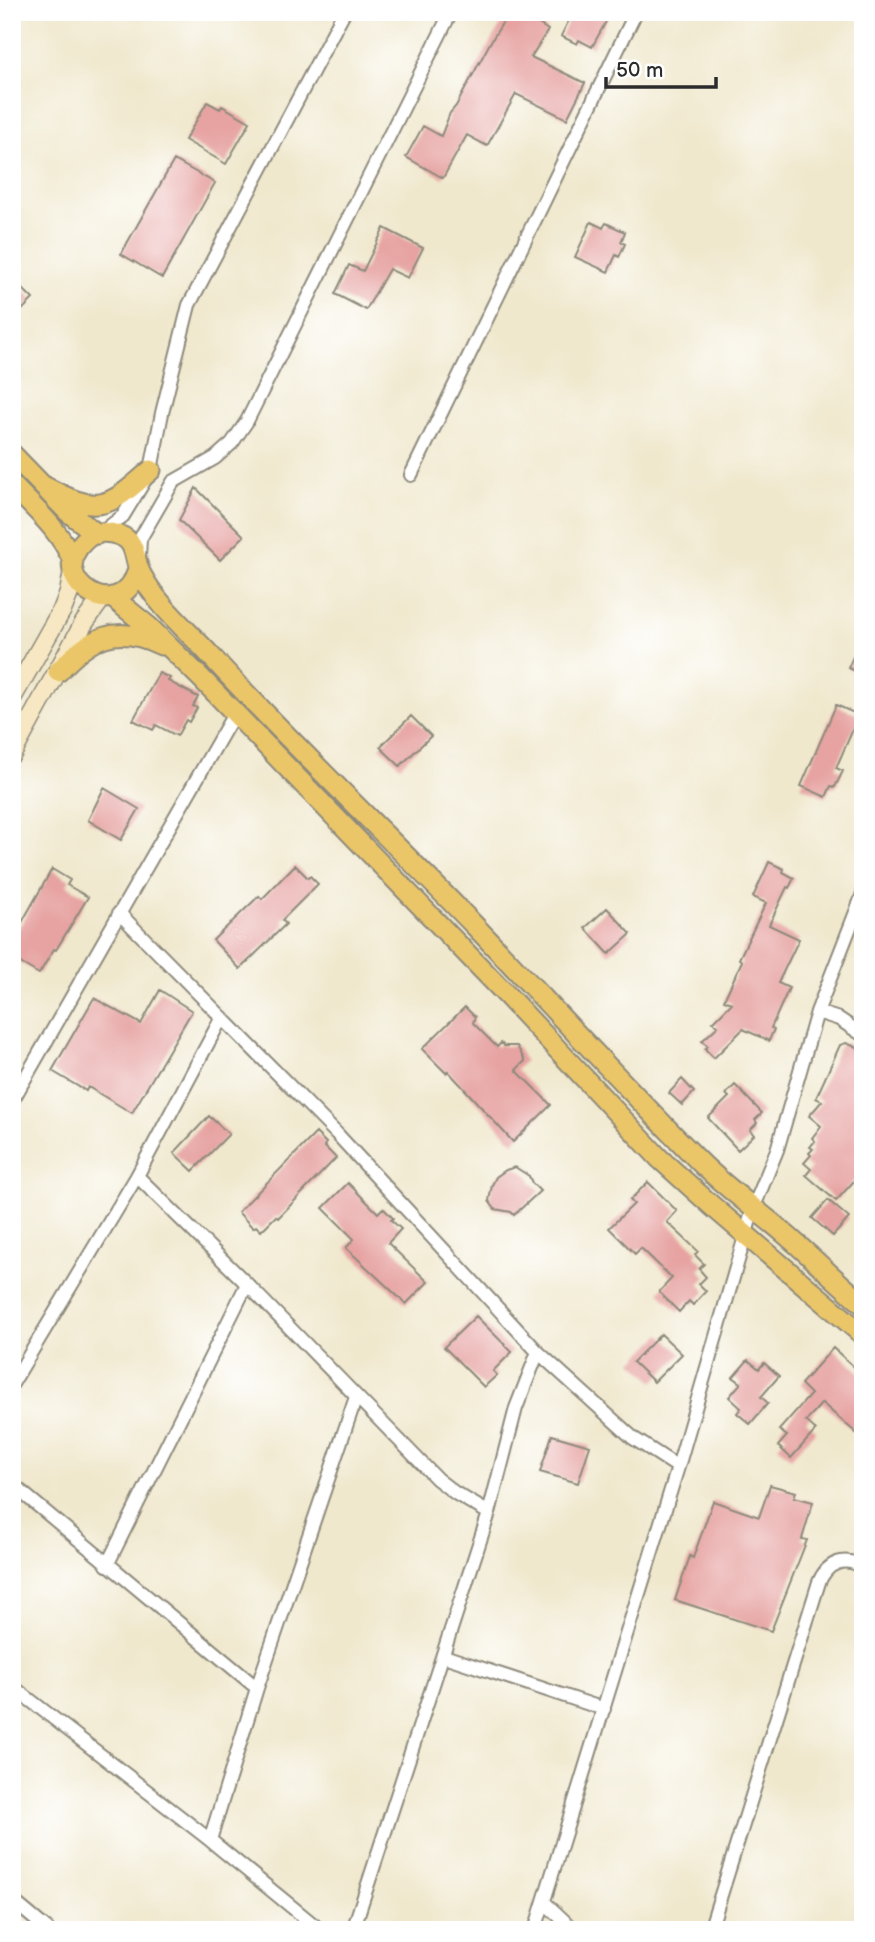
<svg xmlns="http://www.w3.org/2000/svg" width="875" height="1942" viewBox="0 0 875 1942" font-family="'Balsamiq Sans',sans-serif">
<rect width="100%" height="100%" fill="#fff"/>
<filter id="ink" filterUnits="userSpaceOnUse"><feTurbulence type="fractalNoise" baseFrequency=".0143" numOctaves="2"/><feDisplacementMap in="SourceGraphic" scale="14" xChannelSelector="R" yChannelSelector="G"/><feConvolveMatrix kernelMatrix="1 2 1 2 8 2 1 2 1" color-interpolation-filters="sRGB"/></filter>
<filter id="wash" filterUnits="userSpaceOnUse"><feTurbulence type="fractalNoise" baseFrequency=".00686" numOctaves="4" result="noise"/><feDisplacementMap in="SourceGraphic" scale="28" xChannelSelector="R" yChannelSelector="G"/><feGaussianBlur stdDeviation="1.57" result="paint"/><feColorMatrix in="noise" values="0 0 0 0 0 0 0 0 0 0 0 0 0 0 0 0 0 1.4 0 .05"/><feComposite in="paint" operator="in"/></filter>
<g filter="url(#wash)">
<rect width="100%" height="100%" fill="#f0e8cd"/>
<g id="blocks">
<path fill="#e6a3a1" d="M509,12H521L548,30L531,57L585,83L567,119L516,94L487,146L467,135L443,178L406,157L423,126L441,136L450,113L456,106L490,43Z
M573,12H596L608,18L592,47L579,40L577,44L561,36Z
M207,102L220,109L222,106L250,122L226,164L185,140Z
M174,160L215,183L162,278L121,254Z
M591,222L603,228L606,223L625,232L621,242L625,244L619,257L616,255L608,272L575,257Z
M384,228L423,248L408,278L389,269L366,310L335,294L349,265L363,271Z
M12,278L33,299L12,320Z
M196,488L244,536L220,560L179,520Z
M863,635V674L848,668Z
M159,673L170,678L168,681L198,697L193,706L197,708L189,722L186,720L177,736L156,725L153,730L133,720Z
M836,705L861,716L857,727H854L836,768L843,771L835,787L831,786L826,797L801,786Z
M411,716L431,736L400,766L380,747Z
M104,788L139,809L121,840L88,820Z
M769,862L784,869L783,872L794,878L789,888L787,887L769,925L799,939L778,983L789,988L771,1028L774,1029L769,1041L743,1029L714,1058L705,1049L708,1046L702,1041L718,1026L713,1022L732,1003L724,1000L742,961L739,959L766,903L753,897Z
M295,865L308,878L310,876L318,884L282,920L286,924L240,969L213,940L259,896L262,899Z
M52,869L70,880L67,885L88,897L56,950L54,949L39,974L12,958V940Z
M607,908L631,934L609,954L585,928Z
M160,990L192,1011L132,1113L88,1087L86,1091L52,1071L94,998L141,1024Z
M465,1007L475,1017L473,1023L497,1047L501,1043L504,1046H517L525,1061L516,1070L551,1105L513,1142L448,1071L446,1073L422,1049Z
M846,1043L863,1050V1171L836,1201L806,1175L811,1169L804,1163L811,1155L809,1153L813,1149L810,1147L815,1141L812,1138L821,1126L809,1116L822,1101L816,1098L840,1045Z
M682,1079L694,1092L682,1105L669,1093Z
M735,1085L762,1113L755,1120L757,1123L750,1130L754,1135L738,1150L708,1118L729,1097L726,1094Z
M209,1116L229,1134L193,1171L174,1153Z
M316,1133L326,1143L324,1146L336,1158L278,1218L276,1216L261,1231L256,1226L253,1228L238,1212Z
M515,1167L529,1176L532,1183L540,1191L514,1215L511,1212L495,1209L489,1201L492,1185L496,1177L506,1170Z
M648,1182L677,1211L667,1222L698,1251L695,1255L704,1264L699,1269L706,1277L699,1284L706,1291L693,1305L689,1301L679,1312L659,1292L672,1278L641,1248L635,1254L609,1228L634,1204L630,1200Z
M348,1183L378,1213L383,1208L393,1218L391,1220L401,1229L388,1243L428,1282L406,1304L346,1248L354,1239L323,1208Z
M828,1200L849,1218L833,1236L812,1218Z
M476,1316L512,1352L493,1371L497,1375L484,1387L444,1347Z
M661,1334L682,1354L654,1382L633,1362Z
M833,1348L863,1375V1439L822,1403L806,1421L816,1430L791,1458L778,1446L787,1436L779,1430L811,1394L801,1384Z
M748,1360L759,1369L764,1363L779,1376L761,1397L768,1403L750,1424L737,1413L741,1408L729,1397L741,1383L733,1377Z
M552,1435L590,1446L578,1483L540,1472Z
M770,1485L796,1492L794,1497L813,1502L802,1539L807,1540L771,1631L675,1600L690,1556L693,1558L713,1501L759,1517Z"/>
</g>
</g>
<g filter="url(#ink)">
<use href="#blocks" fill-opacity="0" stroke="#8e8a7c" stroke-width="2"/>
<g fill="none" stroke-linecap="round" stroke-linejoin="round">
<g stroke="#8e8a7c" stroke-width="16">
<path id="street" d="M411,475L636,12
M102,532L123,516L151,470L162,413L189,305L344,12
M139,556L140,539L173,482L215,458L232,443L247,421L451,12
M119,913L337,1134L538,1352L633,1438L678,1467
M817,1012L839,1019L863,1035
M12,1101L234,714
M137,1176L247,1284L437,1479L455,1493L489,1513
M12,1384L137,1176L222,1017
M12,1484L257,1688
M107,1565L247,1284
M444,1656L604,1709
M12,1686L210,1840L320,1930
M210,1840L257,1688L356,1397
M12,1900L48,1930
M544,1902L574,1930
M353,1930L489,1513L516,1408L538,1352
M535,1930L678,1467L753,1209L777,1150L817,1012L863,894
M710,1930L819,1582C828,1562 844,1556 863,1567"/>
</g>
<g stroke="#8e8a7c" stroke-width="21">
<path id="secondary" d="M12,698L63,608L69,593L73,571
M12,754L84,623L102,598"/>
</g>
<g stroke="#8e8a7c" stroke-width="23">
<path id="primary" d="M12,454L68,512L97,534
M12,485C35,509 60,530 73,561
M42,485C98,515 106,510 151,470
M138,570C119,630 45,579 83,542C90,534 101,531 111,533C140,538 132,558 141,574C157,605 187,630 210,655C295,748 387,835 475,926C551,1006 625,1087 703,1165C728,1189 757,1210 784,1233C811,1256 836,1281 863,1304
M112,597L149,627L201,678L502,990L659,1158L711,1205L863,1335
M58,672C90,637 116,623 161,645"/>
</g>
<use href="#street" stroke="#fff" stroke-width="12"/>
<use href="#secondary" stroke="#f7e8c3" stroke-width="18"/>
<use href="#primary" stroke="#ebc669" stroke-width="19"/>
</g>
</g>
<rect width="875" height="1942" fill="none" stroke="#fff" stroke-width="42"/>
<path d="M606 77v10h110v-10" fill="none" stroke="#2b2b2b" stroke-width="3.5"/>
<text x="616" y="77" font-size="21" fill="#2b2b2b" stroke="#ffffff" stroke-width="5" paint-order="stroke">50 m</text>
</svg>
